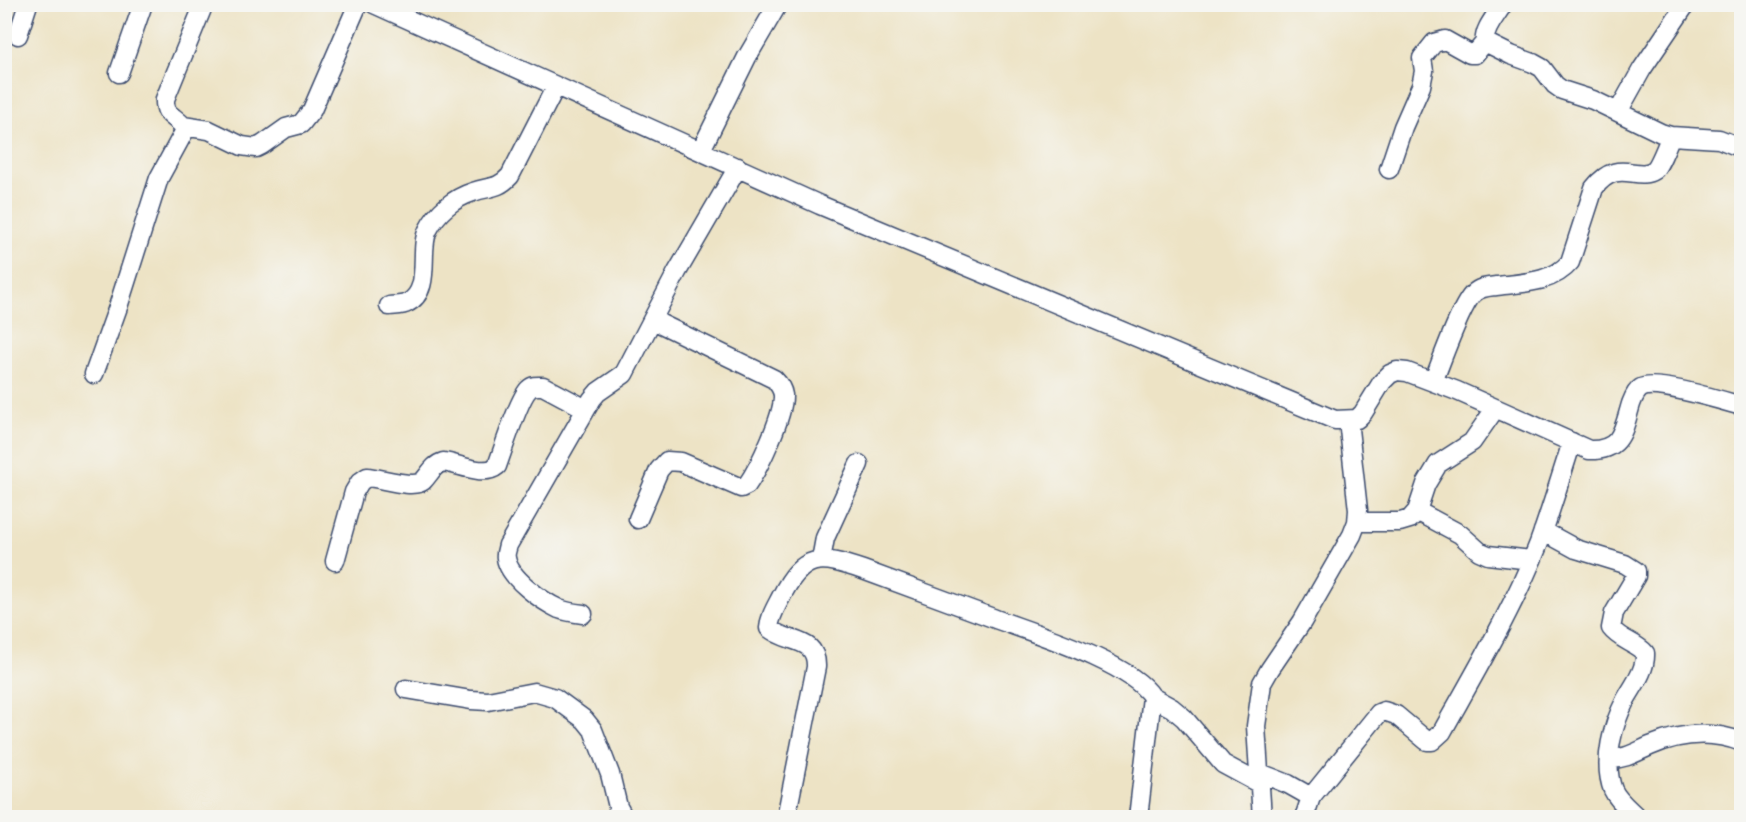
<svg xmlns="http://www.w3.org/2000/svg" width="1746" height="822" viewBox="0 0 1746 822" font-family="Pangolin,sans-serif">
<rect width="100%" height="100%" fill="#f6f6f2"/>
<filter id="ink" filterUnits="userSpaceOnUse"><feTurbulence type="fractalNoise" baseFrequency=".0167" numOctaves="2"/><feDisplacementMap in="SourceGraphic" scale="12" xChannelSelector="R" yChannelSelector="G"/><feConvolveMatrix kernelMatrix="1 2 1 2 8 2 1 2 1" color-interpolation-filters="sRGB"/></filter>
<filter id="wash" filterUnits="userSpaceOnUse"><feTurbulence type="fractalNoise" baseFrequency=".008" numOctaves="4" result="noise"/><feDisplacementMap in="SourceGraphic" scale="24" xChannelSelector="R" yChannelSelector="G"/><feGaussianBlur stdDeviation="1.35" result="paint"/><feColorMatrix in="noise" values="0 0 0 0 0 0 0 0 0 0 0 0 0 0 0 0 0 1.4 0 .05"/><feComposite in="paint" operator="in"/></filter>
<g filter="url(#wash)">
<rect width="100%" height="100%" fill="#ede3c5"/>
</g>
<g filter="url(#ink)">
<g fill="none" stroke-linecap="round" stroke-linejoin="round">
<g stroke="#3a4a6d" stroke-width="21">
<path id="minor" d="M374,4L820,205L1335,420L1357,419L1363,413L1382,382L1390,374L1397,371L1407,372L1457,391L1589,450C1622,451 1623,430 1631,404C1633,399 1635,392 1641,388C1655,380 1723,401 1742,406
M1503,4C1497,15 1483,29 1485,42L1511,55L1533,63L1542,68L1555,85L1562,90L1593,100L1661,133L1671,136L1719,139L1742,148
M18,35L28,4
M119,73L143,4
M1618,112L1642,69L1686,4
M183,126L209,130L242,146L256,148L262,145L286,128L301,124L312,110L358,4
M701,150L747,57L778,4
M1389,169L1403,127L1421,86L1424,71L1422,58L1434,43L1445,40L1470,54H1475L1485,42
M389,306C395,305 402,306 407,303C433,291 418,250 428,230C437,212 454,198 473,192C489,186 497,190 510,176L556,86
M94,374L118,307L159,178L184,132L183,126C174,115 164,116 165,99L204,4
M1433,382C1441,363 1461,304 1474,293C1480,287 1488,287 1496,286C1521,283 1553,283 1570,262L1594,188C1618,157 1636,182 1654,170C1660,165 1667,144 1671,136
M1417,511L1460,534L1479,551L1488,555L1531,560
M638,519L659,470L667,461L681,462L741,488L747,485C759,468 784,415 783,395C782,388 779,384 774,379L653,320
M1357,522H1400L1410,519L1417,511L1426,484L1438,464L1472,442L1495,409
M1543,531L1576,549L1625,564L1636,571V576L1614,613L1611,628C1620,640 1635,642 1645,653C1646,670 1634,685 1626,699C1613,724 1602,762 1613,790C1618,801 1629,809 1638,818
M821,560L825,538L859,464
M335,561L354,492L360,482L367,477C381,478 413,489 423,481C430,474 433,465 443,462C459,464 484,477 497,466C503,450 519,398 529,389C533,385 538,386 543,386L586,409
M583,614C575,613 567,612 559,609C542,601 509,578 506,558C505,554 507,549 508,545L592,399L598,392L624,374L677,272L738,167
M406,689L471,700L488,701L534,692L555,698L585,720L593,730L610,774L618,807L624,818
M1152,697L1172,708L1184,718L1223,764L1260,784
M1610,759C1626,759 1636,752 1650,746C1680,733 1711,730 1742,742
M1260,773L1288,784L1311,797
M786,818L816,667C817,636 787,644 769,628C770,616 776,607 781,597C803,553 820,555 863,570C906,586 950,602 993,618C1033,633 1130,662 1152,697L1138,818
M1262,818L1256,726L1262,683L1270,669L1302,622L1352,535L1357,522L1358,510L1348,420
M1304,818L1311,797L1379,713L1384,711L1396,715L1427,741H1432L1442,732C1476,671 1513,609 1539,543C1551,510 1561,476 1572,442"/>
</g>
<use href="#minor" stroke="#fff" stroke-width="18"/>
</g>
</g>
<rect width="1746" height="822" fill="none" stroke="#f6f6f2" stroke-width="24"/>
</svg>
